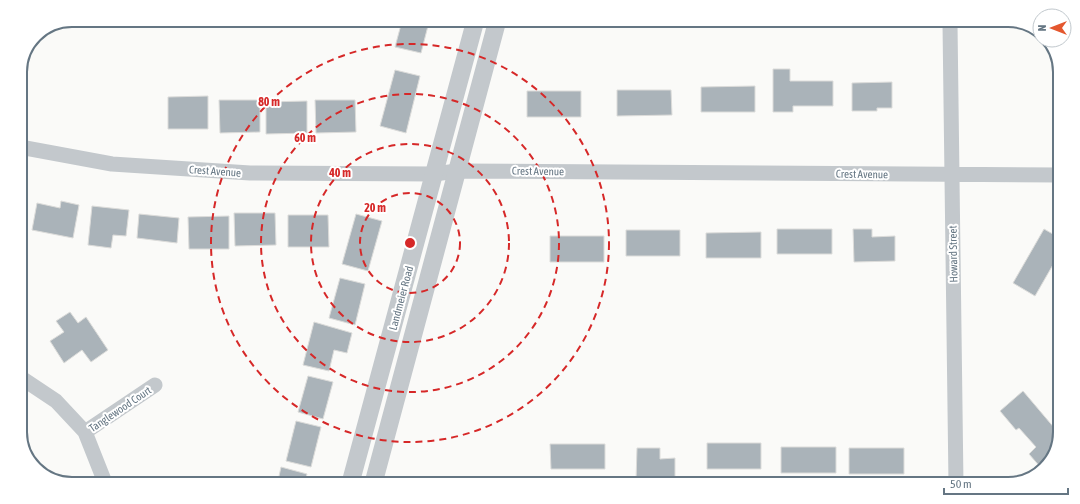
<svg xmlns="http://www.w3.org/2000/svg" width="1080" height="504" viewBox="0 0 1080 504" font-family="'Asap Condensed',sans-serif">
<rect width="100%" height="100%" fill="#fafaf8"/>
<path fill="#aab3b9" stroke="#dcdcda" d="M402,21L429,22L421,53L395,47Z
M773,69H790V81H833V106H793V112H773Z
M395,70L420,76L406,133L380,126Z
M892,82V108H877V111H852V83Z
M755,86V112H701V87Z
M617,90H671L672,115L617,116Z
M527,91H581V117H527Z
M208,96V129H168V97Z
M219,100H260V132L220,133Z
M315,100H355L356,132L316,133Z
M307,101V133L266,134V102Z
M61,201L79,205L73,238L32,230L37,203L60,208Z
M92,206L129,210L126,236L113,235L111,248L88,245Z
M234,213H275L276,245L235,246Z
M139,214L179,218L177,243L137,238Z
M356,214L382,221L368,271L342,264Z
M288,215H328L329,247H288Z
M229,216V249H189L188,217Z
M777,229H832V254H777Z
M853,229H872V237L895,236V261L854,262Z
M1044,229L1058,237V256L1035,296L1013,283Z
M626,230H680V256H626Z
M761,232V258H706V233Z
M550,236H604V262H550Z
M340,278L365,284L355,325L329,318Z
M70,312L78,323L86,317L108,350L91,362L82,350L64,363L50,341L64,332L56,321Z
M314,322L352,333L347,353L334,350L329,371L303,365Z
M308,376L333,382L323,419L298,412Z
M1023,391L1056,430V452L1042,469L1029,454L1036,447L1019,428L1016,430L1000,411Z
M296,421L321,427L311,467L286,461Z
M707,443H761V469H707Z
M550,444H605V469H551Z
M781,447H836V473H781Z
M637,448H660V459L675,458V480L636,481Z
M849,448H904V474H849Z
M281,467L307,474L305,481H278Z"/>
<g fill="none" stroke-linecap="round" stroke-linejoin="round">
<path stroke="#c3c8cc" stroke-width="15" d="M950,24L956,484
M20,147L112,164L250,173L434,174L457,171L1059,175
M20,377L56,401L85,432L104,480
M85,432L155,385"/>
<path stroke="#c3c8cc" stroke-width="18" d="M351,481L475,22
M374,481L497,22"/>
</g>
<g fill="none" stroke="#d62828" stroke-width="2" stroke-dasharray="7 5">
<circle cx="410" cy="243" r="50"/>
<circle cx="410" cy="243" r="99"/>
<circle cx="410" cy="243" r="149"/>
<circle cx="410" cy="243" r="199"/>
</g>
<g text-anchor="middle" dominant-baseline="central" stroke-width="4" stroke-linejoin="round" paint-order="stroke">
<g font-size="11" fill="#657683" stroke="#fff">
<text transform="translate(215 171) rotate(4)">Crest Avenue</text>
<text transform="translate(538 171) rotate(1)">Crest Avenue</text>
<text transform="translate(862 174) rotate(1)">Crest Avenue</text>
<text transform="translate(953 254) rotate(-91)">Howard Street</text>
<text transform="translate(401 298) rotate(-75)">Landmeier Road</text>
<text transform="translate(120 409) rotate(-34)">Tanglewood Court</text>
</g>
</g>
<path d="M0 0H1080V504H0ZM72 27H1008A45 45 0 0 1 1053 72V432A45 45 0 0 1 1008 477H72A45 45 0 0 1 27 432V72A45 45 0 0 1 72 27Z" fill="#fff" fill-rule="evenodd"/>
<path fill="none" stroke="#657683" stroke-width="2" d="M72 27H1008A45 45 0 0 1 1053 72V432A45 45 0 0 1 1008 477H72A45 45 0 0 1 27 432V72A45 45 0 0 1 72 27Z"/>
<circle cx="410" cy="243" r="6" fill="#d62828" stroke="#fff" stroke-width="2"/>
<g font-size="12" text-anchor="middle" font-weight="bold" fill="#d62828" stroke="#fff" stroke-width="4" stroke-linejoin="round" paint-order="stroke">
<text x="269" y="106">80 m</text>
<text x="305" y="142">60 m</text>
<text x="340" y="177">40 m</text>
<text x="375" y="212">20 m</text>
</g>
<g transform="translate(1052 28) rotate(270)"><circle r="19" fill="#ffffff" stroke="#c1c8cd"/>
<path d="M0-3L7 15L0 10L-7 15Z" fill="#e4572e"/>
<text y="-6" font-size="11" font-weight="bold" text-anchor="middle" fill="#657683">N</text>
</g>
<path d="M944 488v6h124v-6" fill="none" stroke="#657683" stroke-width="2"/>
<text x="950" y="488" font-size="12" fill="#657683" stroke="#ffffff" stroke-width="3" paint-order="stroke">50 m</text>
</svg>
